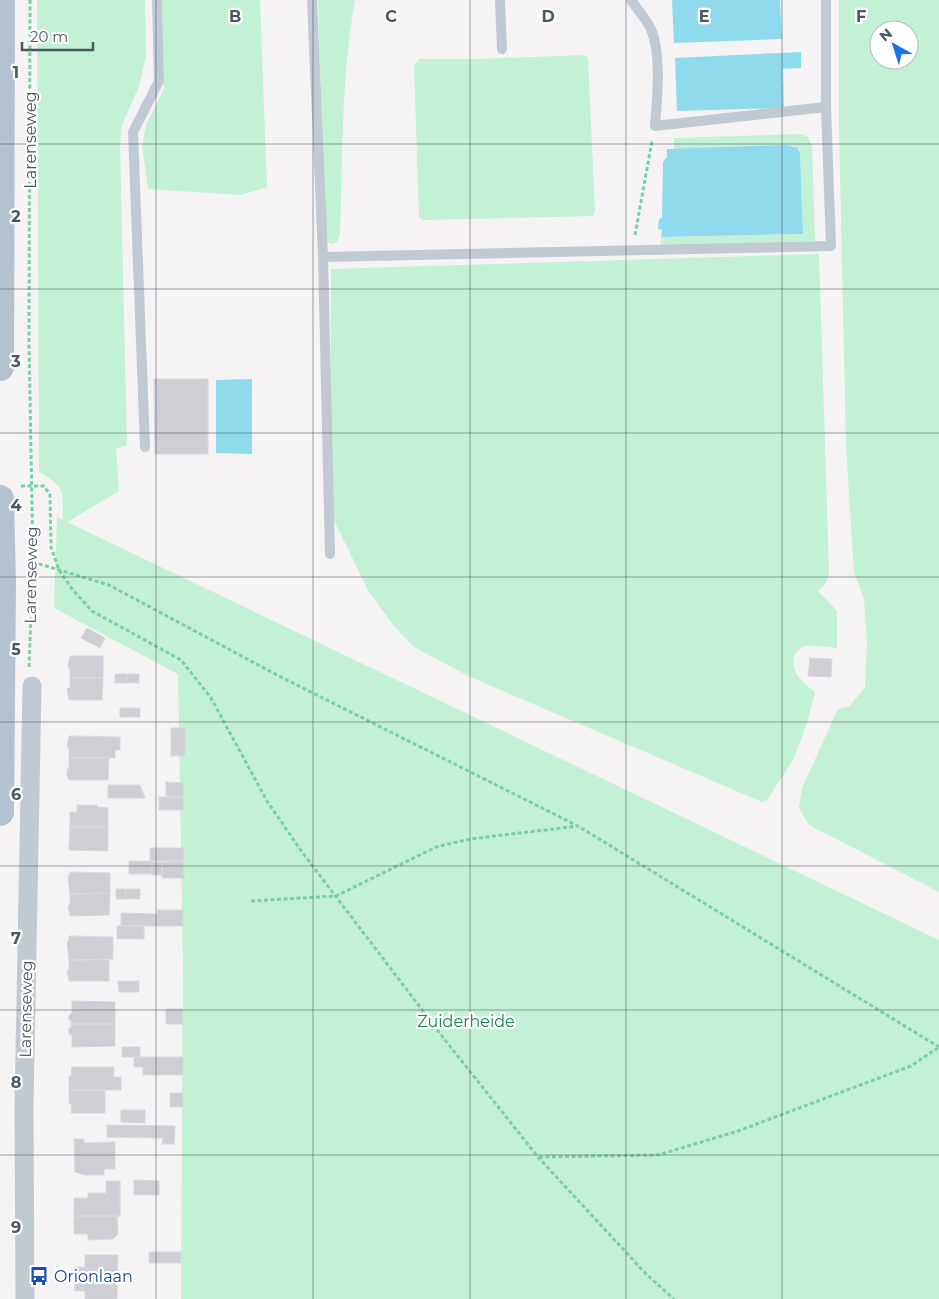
<svg xmlns="http://www.w3.org/2000/svg" width="939" height="1299" viewBox="0 0 939 1299" font-family="Montserrat,sans-serif">
<rect width="100%" height="100%" fill="#f5f3f3"/>
<path fill="#c3f1d5" fill-rule="evenodd" d="M37,0H145L146,56L139,86L122,125L120,145L127,445L116,449L119,491L67,522L939,940V1299H181L183,966L178,674L54,608L57,517L63,520C63,491 65,486 39,472Z
M162,0H260L267,187L241,195L148,189L142,145L146,125L164,89Z
M318,0H355C341,77 343,156 340,234L337,242L332,244L326,241L325,234Z
M839,0H939V892L809,825L799,808L802,788L838,709L850,706L865,687L867,643L864,599L854,573L846,446L839,126ZM879,30H909V60H879Z
M584,55L588,58L595,212L593,216L424,220L419,218L414,66L419,59H481Z
M800,134L808,137L812,146L815,241L660,246L661,237L803,234L800,153L799,150L793,146L674,149V138Z
M819,254L829,572L826,583L818,591L837,611V648C827,647 815,645 805,646C801,647 798,650 796,653C787,670 803,683 815,692L807,723L793,760L767,800L762,802L468,676L414,647L393,625L368,590L330,512L331,269Z"/>
<path fill="#90daee" d="M672,0H780L782,39L674,43Z
M801,52V68L783,69L784,108L677,111L675,58Z
M787,145L797,148L800,153L803,234L661,237L662,230L658,229L659,219L662,218L663,162L667,157V149Z
M252,379V454L216,453V380Z"/>
<path fill="#cdcfd5" stroke="#d7d9de" d="M154,379H208V454H155Z
M87,628L105,638L100,648L81,638Z
M70,656H103V678H70V669L68,666Z
M810,658L832,659L831,677L808,676Z
M115,674H127V683H115Z
M127,674H139V683H127Z
M70,678H103L102,700H69L67,689L70,687Z
M120,708H140V717H120Z
M171,728H185V756H171Z
M69,736L120,737V750H115V758H69V749L67,746Z
M69,758H109L108,780H69L67,776V770L69,767Z
M166,782L184,783L183,797H166Z
M108,785H140L145,798H108Z
M159,797H183L184,810H159Z
M77,805H97V807L108,808V827H70V812H77Z
M70,827H108V851L69,850Z
M150,848H184V861H150Z
M129,861H152V874H129Z
M183,861L184,878H162V862Z
M152,862H162V875H152Z
M70,872L110,873V893L70,894L68,877Z
M116,889H126V899H116Z
M126,889H140V899H126Z
M110,893L109,915L70,916L68,906L70,904V894Z
M158,910H183V926H121V913L158,914Z
M117,926H144V939H117Z
M69,936L113,937V959L69,960L67,942L69,940Z
M69,960H109V981H69L67,971L69,969Z
M118,981H139V992H119Z
M72,1001L115,1002V1024H70L72,1022L69,1020V1015L72,1013Z
M166,1009H183V1024H166Z
M70,1024H115V1046L72,1047V1036L69,1034V1028L72,1026Z
M122,1047H140V1057H122Z
M134,1057H183V1075H143V1067H134Z
M72,1067H114V1077H121V1090H69V1076H71Z
M69,1090H105V1113H71L72,1104H69Z
M170,1093H183V1107H170Z
M121,1110H145V1123L121,1122Z
M107,1125L175,1126L174,1144H162L163,1138L107,1137Z
M74,1139H84V1143L115,1142V1169H104V1175H85L75,1172Z
M134,1180L159,1181V1195H134Z
M106,1181H120V1216H74V1198H88V1193H106Z
M74,1216H117L118,1234L113,1239L88,1240V1234H74Z
M149,1252H181V1263H149Z
M85,1255H118L117,1299H85V1291H75L74,1267H85Z"/>
<g fill="none" stroke-linecap="round" stroke-linejoin="round">
<path stroke="#7ad0a6" stroke-width="3" stroke-dasharray="4 2.5" stroke-linecap="butt" d="M635,235L652,141
M21,486H44L50,495L51,547L59,570L72,589L92,611L181,660L211,698L267,801L302,852L445,1040L538,1157L646,1274L674,1299
M26,561L33,562L109,585L277,675L578,826L939,1047
M29,667L33,562L29,344L30,0
M251,901L336,896L436,847L470,839L578,826
M539,1157L658,1155L738,1131L911,1066L939,1047"/>
<path stroke="#c1cad2" stroke-width="10" d="M312,0L323,257L330,554
M500,0L502,49
M631,0C637,9 646,19 651,29C662,56 657,98 655,126L826,107
M323,257L831,246L826,107V0
M145,447L133,132L159,81L157,0"/>
<path stroke="#c1cad2" stroke-width="19" d="M25,1299L24,1106L32,686"/>
<path stroke="#b3c2d1" stroke-width="28" d="M0,367L1,0
M0,499L2,584L0,812"/>
</g>
<path fill="none" stroke="#4a5661" stroke-width="1" stroke-opacity="0.55" d="M156,0V1299M313,0V1299M470,0V1299M626,0V1299M782,0V1299M0,144H939M0,289H939M0,433H939M0,577H939M0,722H939M0,866H939M0,1010H939M0,1155H939"/>
<defs>
<g id="bus-bare" transform="scale(1.5)"><path d="M-5-6H5V4H4V6H2V4H-2V6H-4V4H-5ZM-3.5-4V0h7V-4ZM-3.5 1.2v1.5H-2V1.2ZM2 1.2v1.5H3.5V1.2Z" fill="#1a4fb4" stroke="#fff" stroke-width="2.5" paint-order="stroke"/></g>
</defs>
<g fill-rule="evenodd">
<use href="#bus-bare" x="39" y="1276"/>
</g>
<g text-anchor="middle" dominant-baseline="central" stroke-width="4.5" stroke-linejoin="round" paint-order="stroke">
<g font-size="16" fill="#4a5661" stroke="#fff">
<text transform="translate(30 140) rotate(-90)">Larenseweg</text>
<text transform="translate(31 575) rotate(-89)">Larenseweg</text>
<text transform="translate(26 1009) rotate(-89)">Larenseweg</text>
</g>
<g font-size="16" fill="#17864f" stroke="#fff">
<text x="466" y="1021">Zuiderheide</text>
</g>
<g font-size="16" fill="#164399" stroke="#fff" text-anchor="start">
<text x="54" y="1276">Orionlaan</text>
</g>
</g>
<g font-size="16" text-anchor="middle" font-weight="bold" fill="#4a5661" stroke="#fff" stroke-width="4.5" stroke-linejoin="round" paint-order="stroke">
<text x="235" y="22">B</text>
<text x="391" y="22">C</text>
<text x="548" y="22">D</text>
<text x="704" y="22">E</text>
<text x="861" y="22">F</text>
<text x="16" y="78">1</text>
<text x="16" y="222">2</text>
<text x="16" y="367">3</text>
<text x="16" y="511">4</text>
<text x="16" y="655">5</text>
<text x="16" y="800">6</text>
<text x="16" y="944">7</text>
<text x="16" y="1088">8</text>
<text x="16" y="1233">9</text>
</g>
<g transform="translate(894 45) rotate(321)"><circle r="24" fill="#ffffff" stroke="#b7bbc0"/>
<path d="M0-4L9 19L0 12L-9 19Z" fill="#1a73e8"/>
<text y="-8" font-size="14" font-weight="bold" text-anchor="middle" fill="#4a5661">N</text>
</g>
<path d="M22 42v8h71v-8" fill="none" stroke="#4a5661" stroke-width="2.5"/>
<text x="30" y="42" font-size="15" fill="#4a5661" stroke="#ffffff" stroke-width="4" paint-order="stroke">20 m</text>
</svg>
